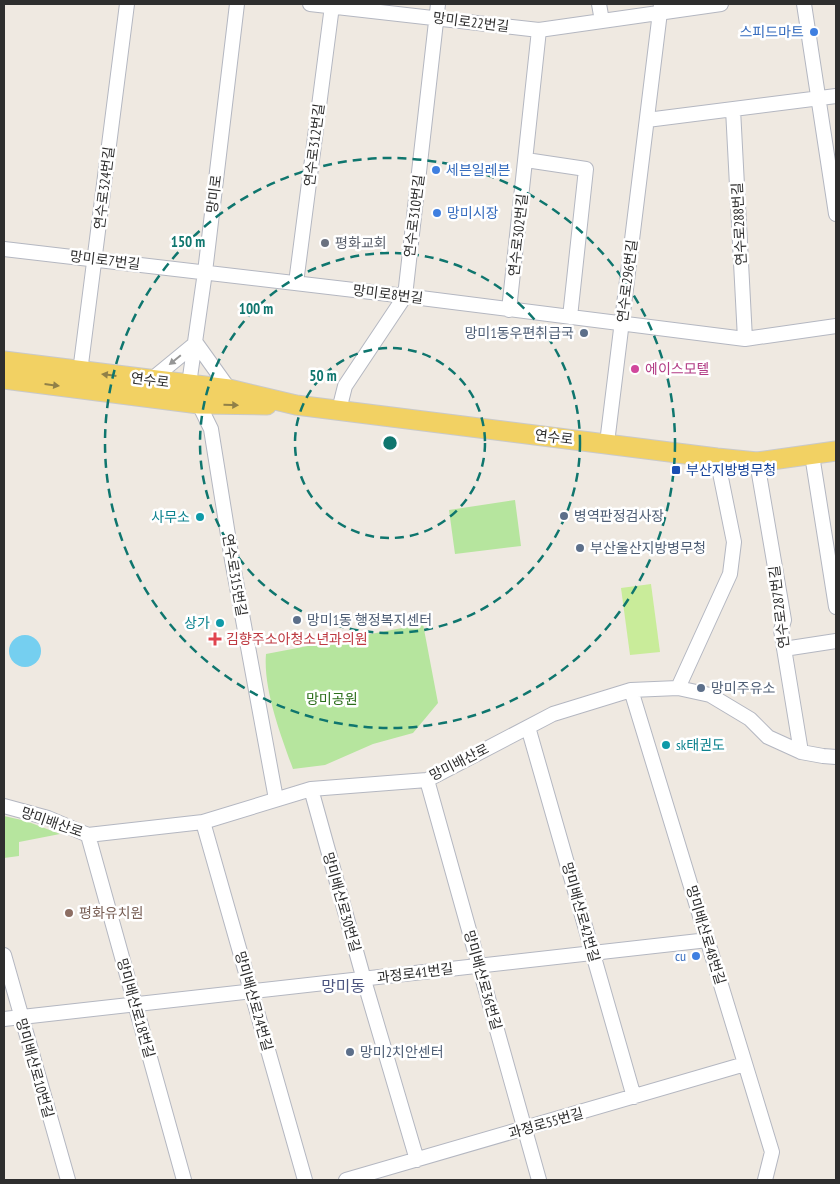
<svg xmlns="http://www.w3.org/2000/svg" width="840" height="1184" viewBox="0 0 840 1184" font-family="'PT Sans Narrow','Noto Sans KR',sans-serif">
<rect width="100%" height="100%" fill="#efe9e1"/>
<path fill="#b6e59e" d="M515,500L521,546L455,554L449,510Z
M423,624L438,703L413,733L373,744L325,765L293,769C281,736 263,689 266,654Z
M4,816L26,821L60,834L19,842V856L4,858Z"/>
<path fill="#c9ec9a" d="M651,584L660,652L630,655L621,588Z"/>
<path fill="#75cff0" d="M9 651a16 16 0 1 1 32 0a16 16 0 1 1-32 0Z"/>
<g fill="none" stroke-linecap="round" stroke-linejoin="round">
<g stroke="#b4b7c1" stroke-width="16">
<path id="minor" d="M237,4L205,272L189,384L211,429L232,560L276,799
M310,4L539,30L721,4
M599,4L602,21
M804,4L836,214
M733,109L745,339
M647,120L836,96
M526,160L586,169L570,317
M4,249L405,296L745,339L836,326
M296,283L332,6
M509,310L539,30
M80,372L127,4
M151,380L196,343L229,389
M339,410L345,386L405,296L438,4
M607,443L661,4
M812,455L836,607
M757,462L784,620L781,630L801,752
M784,649L836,641
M678,688L730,574L734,542L717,458
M631,690L772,1152L765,1180
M528,727L634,1097
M427,780L539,1180
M311,789L366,987L417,1160
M4,806L48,818L88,835L203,822L311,789L427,780L553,714L631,690L678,688L710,695L750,719L768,737L801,752L823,756L836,757
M203,822L305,1180
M88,835L184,1180
M4,955L68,1180
M4,1019L708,940
M346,1180L745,1064"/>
</g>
<g stroke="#c9c9c9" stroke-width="21">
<path id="major" d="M4,361L229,389L296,405L717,458L757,462L836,451
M4,379L199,404L267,405"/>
</g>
<use href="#minor" stroke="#fff" stroke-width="14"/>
<use href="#major" stroke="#f2d163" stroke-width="19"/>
</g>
<defs><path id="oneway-solid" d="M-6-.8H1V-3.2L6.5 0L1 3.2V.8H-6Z" transform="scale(1.25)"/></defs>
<use fill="#969696" href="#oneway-solid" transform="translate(175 360) rotate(141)"/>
<g fill="#908048">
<use href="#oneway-solid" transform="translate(109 375) rotate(-173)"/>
<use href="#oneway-solid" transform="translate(52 385) rotate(7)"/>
<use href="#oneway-solid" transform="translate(231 405) rotate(1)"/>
</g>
<g fill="none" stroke="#0f766e" stroke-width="2.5" stroke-dasharray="9 6">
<circle cx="390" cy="443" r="95"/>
<circle cx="390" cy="443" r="190"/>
<circle cx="390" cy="443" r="285"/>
</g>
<g fill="#3f7fe0" stroke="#fff" stroke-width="2">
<circle cx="814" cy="32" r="5"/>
<circle cx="436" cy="170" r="5"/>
<circle cx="437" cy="213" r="5"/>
<circle cx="696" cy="956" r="5"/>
</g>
<circle fill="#6b7280" stroke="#fff" stroke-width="2" cx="325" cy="243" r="5"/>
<g fill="#5c6f8a" stroke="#fff" stroke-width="2">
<circle cx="584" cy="333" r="5"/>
<circle cx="564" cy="516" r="5"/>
<circle cx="580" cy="548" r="5"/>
<circle cx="297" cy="620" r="5"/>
<circle cx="701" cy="688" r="5"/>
<circle cx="350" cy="1052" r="5"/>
</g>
<circle fill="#d1479c" stroke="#fff" stroke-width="2" cx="635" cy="369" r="5"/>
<rect fill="#1a4fb4" stroke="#fff" stroke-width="2" x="671" y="465" width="10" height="10" rx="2.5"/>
<g fill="#0f9aa8" stroke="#fff" stroke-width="2">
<circle cx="200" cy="517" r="5"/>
<circle cx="220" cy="623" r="5"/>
<circle cx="666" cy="745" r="5"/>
</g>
<path fill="#e0444e" stroke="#fff" stroke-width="2" d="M212.5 631.5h5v5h5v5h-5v5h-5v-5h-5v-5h5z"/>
<circle fill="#8d6e63" stroke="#fff" stroke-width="2" cx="69" cy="913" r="5"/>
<g text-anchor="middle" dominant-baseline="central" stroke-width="5" stroke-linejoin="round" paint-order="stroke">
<g font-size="14" fill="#2e2e2e" stroke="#fff">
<text transform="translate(471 22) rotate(7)">망미로22번길</text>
<text transform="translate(314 145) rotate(-83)">연수로312번길</text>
<text transform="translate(104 188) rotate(-83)">연수로324번길</text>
<text transform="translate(214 194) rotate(-83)">망미로</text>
<text transform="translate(414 216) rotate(-83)">연수로310번길</text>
<text transform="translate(739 224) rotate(-93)">연수로288번길</text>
<text transform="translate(518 235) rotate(-84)">연수로302번길</text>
<text transform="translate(105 260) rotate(7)">망미로7번길</text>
<text transform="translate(627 281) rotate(-83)">연수로296번길</text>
<text transform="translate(388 294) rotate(7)">망미로8번길</text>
<text transform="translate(150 380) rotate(7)">연수로</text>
<text transform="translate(554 437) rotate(7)">연수로</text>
<text transform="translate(235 575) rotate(80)">연수로315번길</text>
<text transform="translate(779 607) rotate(-97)">연수로287번길</text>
<text transform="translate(459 762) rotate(-27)">망미배산로</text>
<text transform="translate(52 822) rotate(19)">망미배산로</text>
<text transform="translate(342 902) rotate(74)">망미배산로30번길</text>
<text transform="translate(581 912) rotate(74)">망미배산로42번길</text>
<text transform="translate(706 935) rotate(73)">망미배산로48번길</text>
<text transform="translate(415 973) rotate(-7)">과정로41번길</text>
<text transform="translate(483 980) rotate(74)">망미배산로36번길</text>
<text transform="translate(254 1001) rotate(74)">망미배산로24번길</text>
<text transform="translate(136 1008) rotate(74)">망미배산로18번길</text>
<text transform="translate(35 1068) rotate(74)">망미배산로10번길</text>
<text transform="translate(546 1123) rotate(-16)">과정로55번길</text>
</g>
<g font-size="14" fill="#366cbe" stroke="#fff" text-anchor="end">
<text x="804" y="32">스피드마트</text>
<text x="446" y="170" text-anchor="start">세븐일레븐</text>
<text x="447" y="213" text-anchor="start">망미시장</text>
<text x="686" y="956">cu</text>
</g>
<g font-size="14" fill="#5b616d" stroke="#fff" text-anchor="start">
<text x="335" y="243">평화교회</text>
</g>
<g font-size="14" fill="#4e5e75" stroke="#fff" text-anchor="start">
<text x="574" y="333" text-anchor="end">망미1동우편취급국</text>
<text x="574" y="516">병역판정검사장</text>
<text x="590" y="548">부산울산지방병무청</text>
<text x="307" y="620">망미1동 행정복지센터</text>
<text x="711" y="688">망미주유소</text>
<text x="360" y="1052">망미2치안센터</text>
</g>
<g font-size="14" fill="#b23c85" stroke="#fff" text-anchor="start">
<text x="645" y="369">에이스모텔</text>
</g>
<g font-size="14" fill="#164399" stroke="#fff" text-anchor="start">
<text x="686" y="470">부산지방병무청</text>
</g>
<g font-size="14" fill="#0d838f" stroke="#fff" text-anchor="end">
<text x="190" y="517">사무소</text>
<text x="210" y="623">상가</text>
<text x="676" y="745" text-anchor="start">sk태권도</text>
</g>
<g font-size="14" fill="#be3a42" stroke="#fff" text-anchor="start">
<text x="226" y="639">김향주소아청소년과의원</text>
</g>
<g font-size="14" fill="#2c6e1b" stroke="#fff">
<text x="332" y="699">망미공원</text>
</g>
<g font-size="14" fill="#785e54" stroke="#fff" text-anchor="start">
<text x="79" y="913">평화유치원</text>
</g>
<g font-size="16" fill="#4d5680" stroke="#fff">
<text x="343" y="986">망미동</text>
</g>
</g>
<circle cx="390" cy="443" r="8" fill="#0f766e" stroke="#fff" stroke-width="2.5"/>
<g font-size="15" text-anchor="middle" font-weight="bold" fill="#0f766e" stroke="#fff" stroke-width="5" stroke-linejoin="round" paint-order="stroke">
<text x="188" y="247">150 m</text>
<text x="256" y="314">100 m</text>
<text x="323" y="381">50 m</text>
</g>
<rect width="840" height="1184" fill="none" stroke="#2e2e2e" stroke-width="10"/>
</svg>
